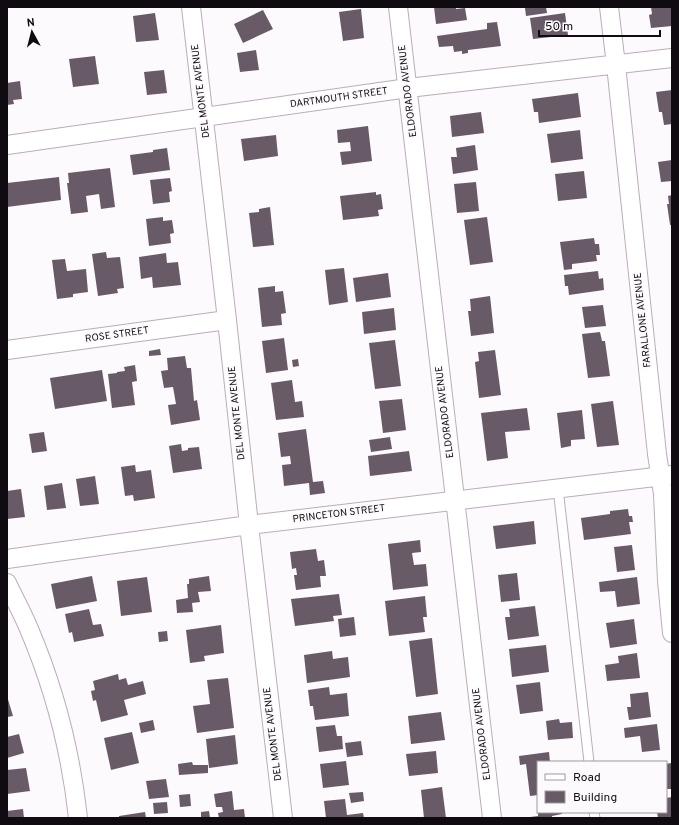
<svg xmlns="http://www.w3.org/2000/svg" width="679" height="825" viewBox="0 0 679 825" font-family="Overpass,sans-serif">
<rect width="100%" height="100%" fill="#fdfafd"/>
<path fill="#685a67" d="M434,7H456V9L465,8L467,20L436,24Z
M529,7H546L547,13L526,16L525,8Z
M651,7H672V26L651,28L649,15L652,14Z
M361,9L364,38L343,41L339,12Z
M263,10L273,29L243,43L234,24Z
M155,13L159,40L136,42L133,16Z
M565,13L568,35L533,39L530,18Z
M497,22L501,46L468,50V53L462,54V51L454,52L453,46L439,47L437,36L487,29V23Z
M256,50L259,70L240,72L237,53Z
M95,56L99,84L73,87L69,59Z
M164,70L167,93L147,95L144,72Z
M20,81L22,99L13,100L14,104L7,105V83Z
M672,90V124L664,125L662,112H659L656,92Z
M578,93L581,117L539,123L538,112H534L532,99Z
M481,112L484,133L452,137L450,116Z
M368,126L372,161L342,165L340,152L351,151L350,142L338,143L337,130Z
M580,130L583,159L551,163L547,134Z
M276,135L278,156L244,161L241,139Z
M475,145L478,170L453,174L451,157H457L456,148Z
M167,148L170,170L133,175L130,155L153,152V150Z
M672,160V181L661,182L658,162Z
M110,168L115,207L101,209L99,194L86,196L88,212L71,214L67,183H69L68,173Z
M584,171L587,198L558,201L555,174Z
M59,177L61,200L7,207V183Z
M170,178L172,191L169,192L170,202L153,204L150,180Z
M476,182L479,211L457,213L454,184Z
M376,192V195L381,194L383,209L378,210L379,216L343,220L340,196Z
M672,195V225H670L667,204H669L668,196Z
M270,207L274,245L253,247L249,213L259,212V209Z
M163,217V221L172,220L174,233L170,234L171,243L149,246L146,219Z
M487,217L493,262L470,265L464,220Z
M594,238L595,244H599L600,255H596L597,261L572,264V269L564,270L560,242Z
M106,252L107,258L120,257L124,288L117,289L118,293L98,296L92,254Z
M166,253L167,263L178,262L181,285L153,288L152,277L141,279L139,257Z
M65,259L67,271L86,269L88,292L73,294V297L57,299L52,260Z
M344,268L348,302L329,305L325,270Z
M598,271L599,279L603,278L604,290L569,295L568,286H565L564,275Z
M388,273L391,297L356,302L353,278Z
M275,286V292L283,291L286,313L281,314L282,325L262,327L258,288Z
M490,296L494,333L471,336L468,311H471L470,299Z
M603,305L606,326L585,328L582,307Z
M394,308L396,330L364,334L362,312Z
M600,332L602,341H605L610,376L588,378L582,334Z
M284,338L288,370L266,373L262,341Z
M395,340L401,386L375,389L369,343Z
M160,349L161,355L149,356V351Z
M495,350L501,395L479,398L475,362L479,361L478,352Z
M185,356L187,368H191L194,401L197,400L200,420L171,425L168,405L176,404L173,387L164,388L161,371L168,370L167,358Z
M298,359L299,366L293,367L292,360Z
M135,365L137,381L132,382L135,405L112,408L108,374L117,373V372L125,371L124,367Z
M102,370L107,401L55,409L50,378Z
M292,380L295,402L302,401L304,417L276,420L271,383Z
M402,399L406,430L383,433L379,401Z
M613,401L619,445L597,447L591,404Z
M527,408L530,430L505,432L508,458L487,461L481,413Z
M582,410L585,439L571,440V446L561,448L557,413Z
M306,429L313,482L323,481L325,493L310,495L309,483L284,486L282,465L291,464L290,456L281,457L278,433Z
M44,432L47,451L32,453L29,434Z
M390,437L392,449L371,452L369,440Z
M181,444L182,451L188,450V448L199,447L202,469L173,473L169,446Z
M409,451L412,471L370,476L368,456Z
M135,465L136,472L151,470L155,498L134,501L133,495L125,496L121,467Z
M95,476L99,504L80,506L76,479Z
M62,483L66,508L47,510L44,486Z
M21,489L25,517L7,519V491Z
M628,509L629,516H632L633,522H629L631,534L584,540L581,518L610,514V511Z
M534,521L536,544L496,549L493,526Z
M420,540L421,552L412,553L414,565L426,564L428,586L393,590L388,544Z
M632,545L635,570L617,572L614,547Z
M316,549L318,561L324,560L326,576H320L321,587L296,590L294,575H297L296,568L292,569L290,552Z
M517,573L520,600L501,602L498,575Z
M92,576L97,601L56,609L51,584Z
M209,576L211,591L198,592L200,602L192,603L193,612L177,613L176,600L188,598L187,584H189V579Z
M147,577L152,612L121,616L117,581Z
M637,577L640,604L617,607L615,591L600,592L599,582Z
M339,594L342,615L333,616L334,621L295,626L291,599Z
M425,596L427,617H423L425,632L389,636L385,601Z
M535,606L539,636L508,640L505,617H510L509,609Z
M89,609L93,625L101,624L104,636L74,642L72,632L69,633L65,614Z
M354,617L356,635L340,637L338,619Z
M634,619L637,644L610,648L606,623Z
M221,625L224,653L204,656L205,661L190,663L186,630Z
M167,631L168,641L159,642L158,632Z
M432,638L438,694L416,697L409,641Z
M546,645L549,672L512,677L509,649Z
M332,651L333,659L348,657L350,677L307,683L304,655Z
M637,653L640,678L607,681L605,665L619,663L618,656Z
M118,674L119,680L126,678L128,685L143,681L146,694L124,700L128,715L101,722L96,700L93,701L91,691L95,690L93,681Z
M228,678L234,728L197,733L193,706L210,704L207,680Z
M540,682L543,711L520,714L516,685Z
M329,687L330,695L347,693L349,716L315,720L313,706H310L308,690Z
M648,692L651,717L629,720L627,707H631L630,694Z
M7,696L13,716L7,717Z
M441,712L445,740L411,744L408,716Z
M559,719L560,723L572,722L573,738L548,740L546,721Z
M153,720L155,730L141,733L139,723Z
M657,724L660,750L642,752L640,736L625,738L624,728Z
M335,725L337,736H342L343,749L319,752L316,727Z
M132,732L139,763L111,770L104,738Z
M19,734L24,753L7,758V737Z
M235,735L238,764L209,768L206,739Z
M361,741L363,755L347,757L345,743Z
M436,751L438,773L409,776L406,754Z
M549,752L550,762H538V795L530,796L526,764L520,765L519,756Z
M346,761L349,785L323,788L320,764Z
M192,762L193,765H208V773L179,775L178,764Z
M671,763L672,773V789H666V764Z
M26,768L30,791L7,794V770Z
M166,779L169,797L149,799L146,781Z
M442,787L446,818H424L421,790Z
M232,791L234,810L244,809L245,818H219L218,813L223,812L222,807H216L214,794Z
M363,792L364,801L351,803L349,793Z
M190,794L191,806L180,807L179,795Z
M672,797V818H658L657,812H666V798Z
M345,799L347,815L363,813L364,818H326L324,801Z
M167,802L168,813L154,814L153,803Z
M23,809L24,818H7V811Z
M209,811L210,818H201V812Z
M145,812L146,818H119V816Z
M538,812H562V814L552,816V818H531L530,817L538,816Z"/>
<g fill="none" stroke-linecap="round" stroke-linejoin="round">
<g stroke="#bcacbb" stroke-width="11">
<path id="service" d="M558,488L589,762
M594,812L595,818"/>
</g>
<g stroke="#bcacbb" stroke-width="20">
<path id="minor" d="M191,7L227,320L249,525L283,818
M398,7L492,818
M609,7L616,65L657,454L663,494L667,581L672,633
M7,145L408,88L672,58
M7,350L227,320
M7,559L249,525L672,475
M7,583C14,598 23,614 29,629C55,690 71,753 78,818"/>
</g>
<use href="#service" stroke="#fff" stroke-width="9"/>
<use href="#minor" stroke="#fff" stroke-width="18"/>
</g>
<g text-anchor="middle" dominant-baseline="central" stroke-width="4" stroke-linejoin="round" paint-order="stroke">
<g font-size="10" fill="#100b10" stroke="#fdfafd">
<text transform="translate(201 91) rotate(-97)">DEL MONTE AVENUE</text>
<text transform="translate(408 91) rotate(-97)">ELDORADO AVENUE</text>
<text transform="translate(339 98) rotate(-8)">DARTMOUTH STREET</text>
<text transform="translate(643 320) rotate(-96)">FARALLONE AVENUE</text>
<text transform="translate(117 335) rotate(-8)">ROSE STREET</text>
<text transform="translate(445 412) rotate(-97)">ELDORADO AVENUE</text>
<text transform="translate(237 413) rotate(-96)">DEL MONTE AVENUE</text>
<text transform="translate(339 514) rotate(-7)">PRINCETON STREET</text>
<text transform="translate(273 734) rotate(-97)">DEL MONTE AVENUE</text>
<text transform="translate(482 734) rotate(-97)">ELDORADO AVENUE</text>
</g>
</g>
<rect width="679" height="825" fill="none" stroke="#100b10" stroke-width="16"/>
<rect x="537" y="761" width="130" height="52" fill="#fdfafd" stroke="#9e9a9e"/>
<rect x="545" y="774" width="20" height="6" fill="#ffffff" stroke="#9e9a9e"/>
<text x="573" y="781" font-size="12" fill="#100b10">Road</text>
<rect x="545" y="791" width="20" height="12" fill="#685a67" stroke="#9e9a9e"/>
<text x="573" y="801" font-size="12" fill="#100b10">Building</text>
<g transform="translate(32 32) rotate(353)" stroke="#fdfafd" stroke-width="3" paint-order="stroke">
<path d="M0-3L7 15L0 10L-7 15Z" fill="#100b10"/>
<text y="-6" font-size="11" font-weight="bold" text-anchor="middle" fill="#100b10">N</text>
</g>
<path d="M539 30v6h121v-6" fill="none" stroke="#100b10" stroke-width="2"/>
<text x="545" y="30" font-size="12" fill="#100b10" stroke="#fdfafd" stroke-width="3" paint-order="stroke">50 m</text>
</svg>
